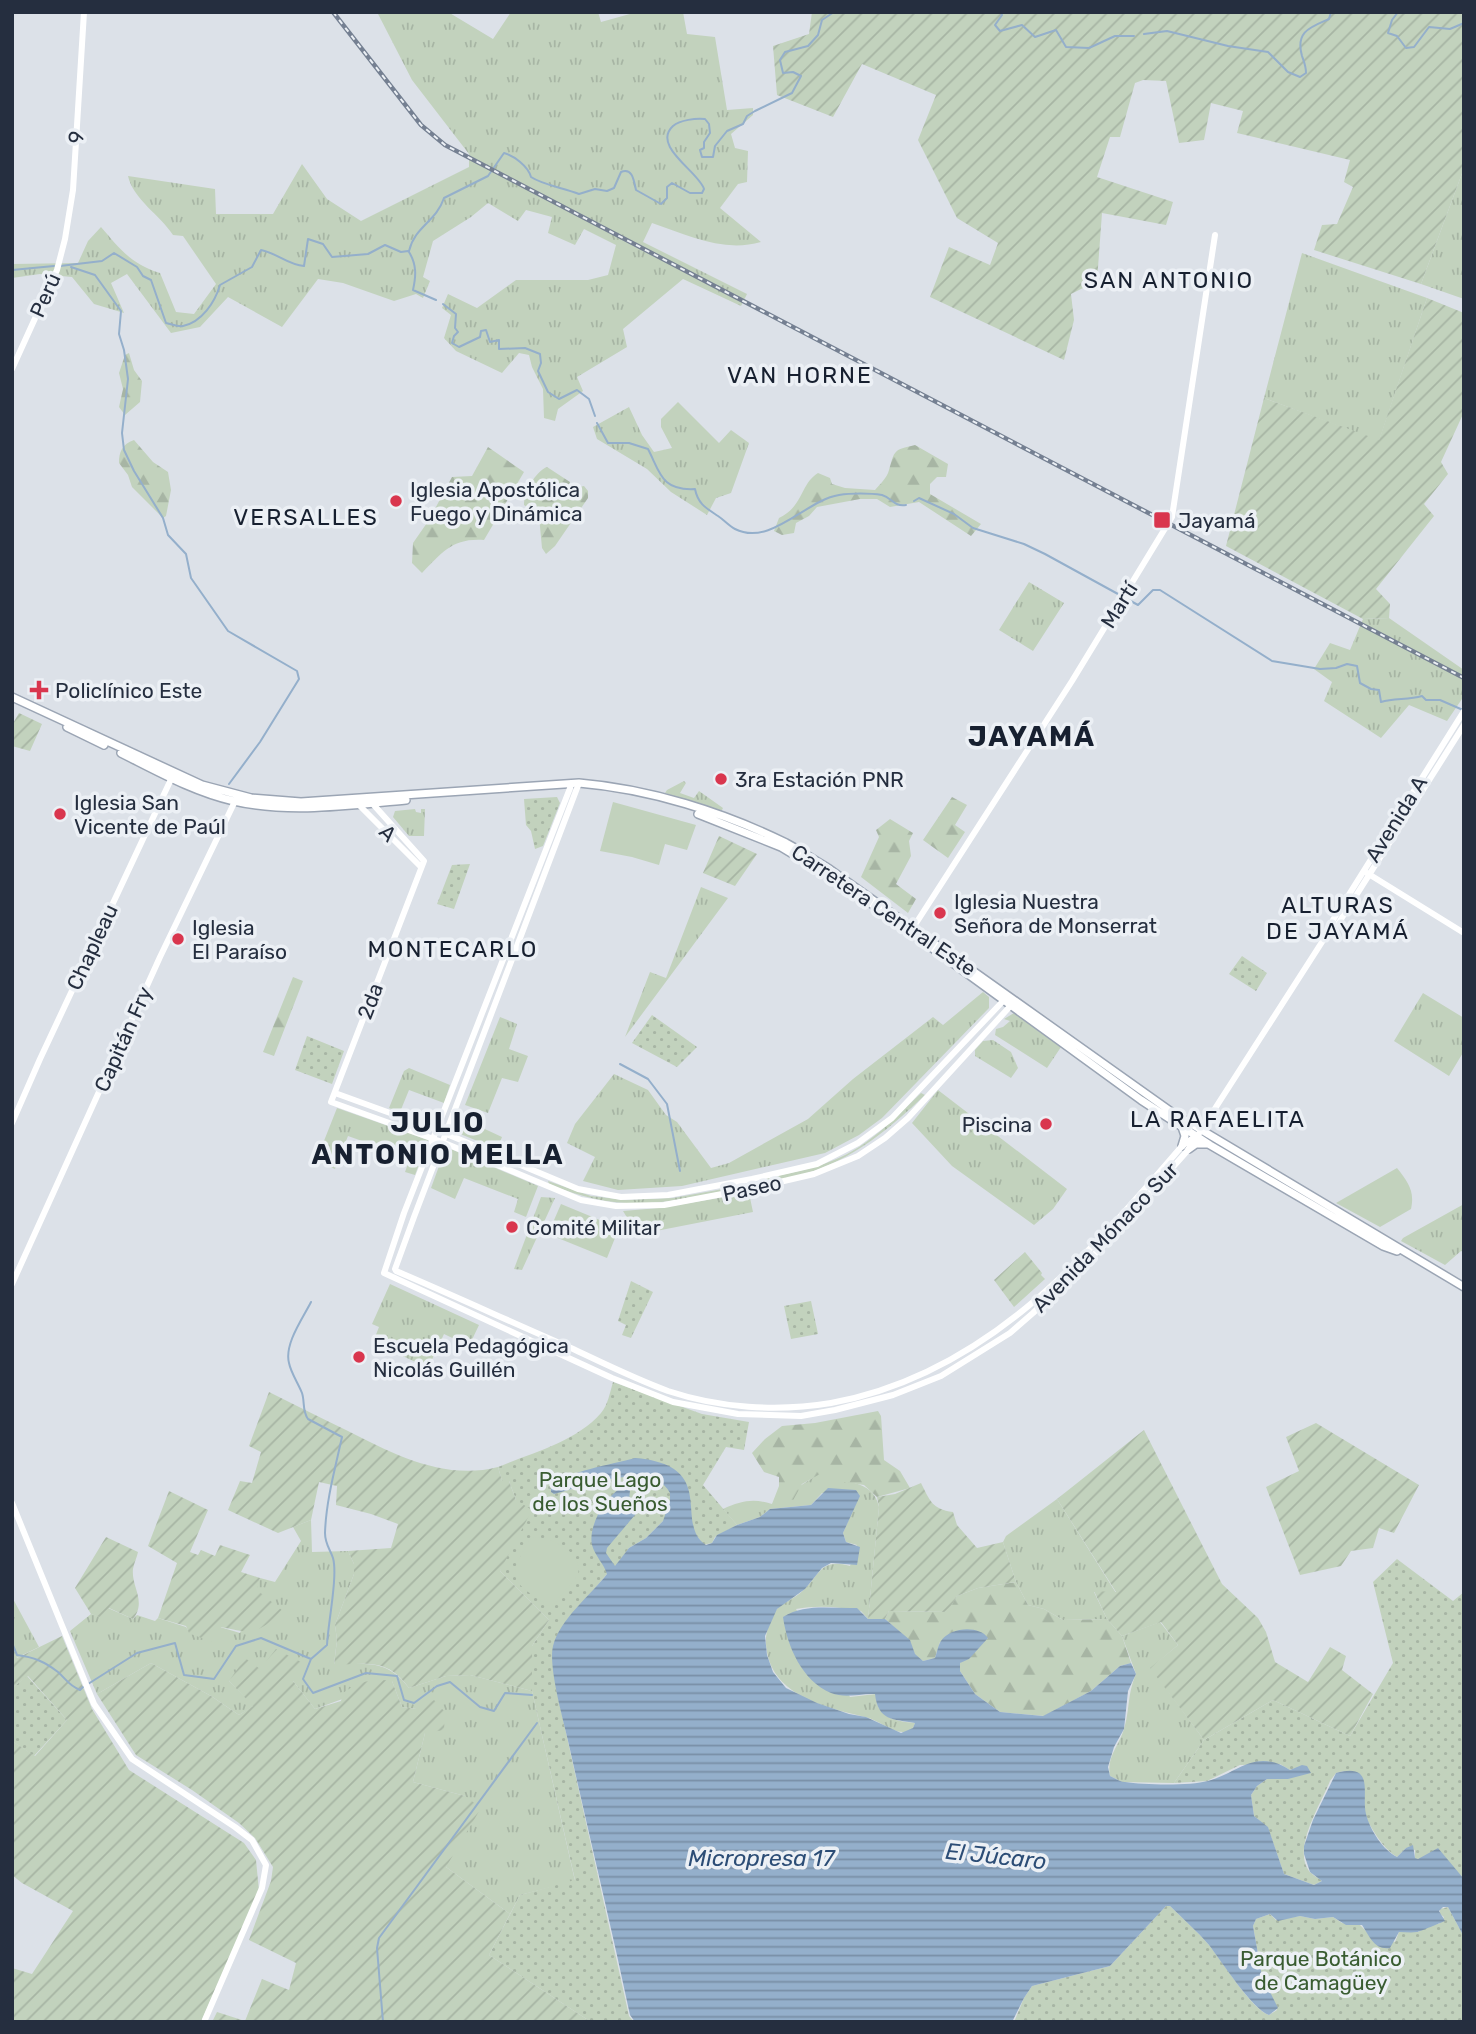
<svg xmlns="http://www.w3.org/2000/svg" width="1476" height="2034" viewBox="0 0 1476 2034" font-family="Rubik,sans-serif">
<defs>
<pattern id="grass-tufts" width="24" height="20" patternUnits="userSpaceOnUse" patternTransform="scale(1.75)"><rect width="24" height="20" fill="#c2d2bd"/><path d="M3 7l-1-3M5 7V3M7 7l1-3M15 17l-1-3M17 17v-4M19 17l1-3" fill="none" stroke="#a7b5a4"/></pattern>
<pattern id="forest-firs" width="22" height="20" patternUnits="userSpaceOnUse" patternTransform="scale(1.75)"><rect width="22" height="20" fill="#c2d2bd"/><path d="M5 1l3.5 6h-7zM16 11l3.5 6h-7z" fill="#a7b5a4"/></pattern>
<pattern id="park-dots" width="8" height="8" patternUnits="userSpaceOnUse" patternTransform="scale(1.75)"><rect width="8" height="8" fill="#c2d2bd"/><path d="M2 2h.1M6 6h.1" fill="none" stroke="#a7b5a4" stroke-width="1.8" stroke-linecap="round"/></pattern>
<pattern id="garden-furrows" width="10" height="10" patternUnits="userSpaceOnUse" patternTransform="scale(1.75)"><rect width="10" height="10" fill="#c2d2bd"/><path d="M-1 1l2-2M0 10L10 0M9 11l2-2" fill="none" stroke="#a7b5a4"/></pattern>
<pattern id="water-rules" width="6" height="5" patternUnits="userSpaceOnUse" patternTransform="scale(1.75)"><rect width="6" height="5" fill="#94afcb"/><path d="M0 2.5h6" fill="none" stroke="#798fa6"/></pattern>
</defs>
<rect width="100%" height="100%" fill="#dce1e8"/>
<path fill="url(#grass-tufts)" d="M377,12H448L493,39L511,12H598L601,22L637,12H683L687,34L715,37L727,110L753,108V115L731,134L735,148L748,151L747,182L738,184L720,208L761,242C723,253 688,235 652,223L643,242L747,294L741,306L683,279L623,329L627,347L577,377L583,391L558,409L555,421L544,418L543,389L532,367L529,355L519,353L502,373L456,351L444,338L451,315L442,308L448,294L477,308L516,280H588L608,275L616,245L584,229L575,245L548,233L552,217L526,210L518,221L488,203L471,217L433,241L423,277L430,281L423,298L416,294L394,301L343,283L318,279L282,327L228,297L200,327L171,333L127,274L111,283L124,313L94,304L72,277L40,274L12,278V264L78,263L88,241L101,227C120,249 131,264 160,273L176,312L194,314L216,284L183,236L173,235C160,215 133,199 128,176L215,189L216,214H273L302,164L327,199L361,221L469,167V154L412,80Z
M1464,168V299L1421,284Z
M1302,253L1427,298L1379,441L1264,398Z
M678,402L719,443L731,430L749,443L731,493L716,498L707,515L671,492L647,469L597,439L593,427L629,407L642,435L654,452L672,448L661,427V419Z
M1029,582L1064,603L1033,651L999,630Z
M1389,618L1464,670V696L1447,721L1409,705L1381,738L1324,701L1332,682L1314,669L1330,643L1350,650L1363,619Z
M684,781L686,783L680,793L694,798L699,791L723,808L721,812L665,793L667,790Z
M415,809L416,812L421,813V809H425L424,836H409L393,817L395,811Z
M701,887L728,898L625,1037L650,972L666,978Z
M983,992L989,997V1008L882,1118L859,1135L825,1153L682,1186L618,1190L583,1181L595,1157L567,1143L575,1124L614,1074L648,1090L666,1115L677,1122L711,1168L729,1163L808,1119L853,1079L933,1017L943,1025Z
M1423,993L1464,1018V1051L1449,1076L1394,1041Z
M1014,1013L1061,1047L1047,1068L995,1035L996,1029L1003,1027L1010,1021L1004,1019Z
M500,1017L517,1024L509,1049L528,1056L518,1082L502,1078L488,1113L465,1105Z
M993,1040L1011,1052L1018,1068L1011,1078L975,1056V1050L983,1041Z
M409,1068L450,1085L444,1103L409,1090L400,1112L389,1108L404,1071Z
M938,1090L1067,1189L1053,1209L1034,1225L952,1166L912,1123Z
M921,1093L925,1095C885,1133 845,1166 789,1178C780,1180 770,1183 763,1182L765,1179C788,1173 812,1169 834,1160C869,1146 895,1118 921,1093Z
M337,1108L428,1140L415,1175L405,1172L410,1158L348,1136L335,1169L316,1161Z
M459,1117L502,1137L497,1149L453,1131Z
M446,1147L538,1186L526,1217L514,1212L518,1199L464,1178L455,1199L431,1188Z
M548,1181L591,1196L625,1200L673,1198L745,1185L744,1187C668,1202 625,1216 549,1184Z
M749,1193L753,1212L656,1231L639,1237L623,1211L659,1208Z
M541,1197L555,1198L522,1270L514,1269Z
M1464,1204V1252L1461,1251L1445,1265L1401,1241L1403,1238Z
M390,1284L479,1325L469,1346L444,1334L428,1368L373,1342L379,1327L372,1324Z
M820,1473C841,1485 873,1477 879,1507L868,1619L861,1611C840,1607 818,1605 796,1609L850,1697L876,1694C876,1718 895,1721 915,1723C913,1729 911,1732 904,1732C892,1733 877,1719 865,1717C824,1707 769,1695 766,1644C765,1634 770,1617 777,1609C782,1603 793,1599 799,1594C820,1578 818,1557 850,1566L857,1545L846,1542L843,1533L859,1496L822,1493L811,1505L770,1509L760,1517L737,1525L723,1509C741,1501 753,1498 772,1504Z
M1057,1499L1116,1593L1094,1592L1107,1619L1063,1620L1044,1609L1028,1605L1016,1582L1003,1542L1006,1536Z
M311,1520L312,1552L348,1551L354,1564V1574L335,1625L337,1640L334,1664C368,1664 387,1659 409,1688L446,1676L470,1675L532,1691L575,1881L520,1895L510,1914L446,1867L465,1796L413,1782L425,1733L416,1709L402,1707L392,1681L315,1709L293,1681L260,1669L229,1681L254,1706L239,1715L211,1696L151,1663L97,1694L70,1631L91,1614L102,1617L108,1608L133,1619L137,1615L155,1621L158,1618L186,1627L190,1633L220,1627L240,1633L260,1578L275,1582L301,1541L293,1527Z
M12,1597L39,1647L16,1658L12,1653Z
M1160,1622L1178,1645L1151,1668L1204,1740L1174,1783L1122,1782L1110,1776C1106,1757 1119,1746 1124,1729C1130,1710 1127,1695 1136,1674L1122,1636Z"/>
<path fill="url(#forest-firs)" d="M129,353L134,370L142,381L140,402L125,415L119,407L123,389L119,373L125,355Z
M134,440L153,462L168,472L171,490L166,516L163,518L132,487L128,475L119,463C119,452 122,444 134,440Z
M915,445L948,464L946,477H937L930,484V494L981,524L971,536L919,502L890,507L877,499H860L817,507L809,516L796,523L794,533L782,535L774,531L779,518C804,506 800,484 818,473L830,478L832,484L845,488L875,490C880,484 887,478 889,470C895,450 893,450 915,445Z
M488,447L524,472L484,540C452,538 443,552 422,573L412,563L413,543L429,520L452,477L472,476Z
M547,467L570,482L568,489L584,486L588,491V498L555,546L546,554L542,548L539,516L524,505C524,492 535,472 547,467Z
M952,797L967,805L955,825L965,832L948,858L923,840Z
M890,819L913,833L909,841L911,856L896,884L916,899L908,913L861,877L879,837L876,830Z
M293,977L303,981L274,1056L263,1052Z
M878,1411L881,1416L884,1460L900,1471L910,1488L877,1497L864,1485L831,1480L820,1474L802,1484L791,1504H772L779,1486V1477L764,1472L752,1453L765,1439L782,1426L815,1423Z
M1016,1582L1028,1605L1044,1609L1063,1620L1107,1619L1122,1636L1131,1663L1120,1666L1091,1691L1044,1716L1000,1712L975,1694L960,1671V1663L988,1638L940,1642L935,1658L923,1661L915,1655L909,1640L885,1619L889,1611L947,1612L957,1596L978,1588Z"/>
<path fill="url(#park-dots)" d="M557,797L560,803L543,846L535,849L531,831L526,825L524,799Z
M470,864L454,909L437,904L452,865Z
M1242,956L1267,973L1256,991L1229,974Z
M652,1015L697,1047L677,1067L632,1043Z
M307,1036L344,1051L332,1084L295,1070Z
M631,1281L653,1292L631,1338L622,1335L626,1325L618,1321Z
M811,1301L818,1334L791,1339L784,1306Z
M613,1382L702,1414L749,1422L744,1450L726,1447L703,1485L737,1525L715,1537L712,1543L703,1545L695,1533L663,1521L646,1538L629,1548L618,1564L607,1574L565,1624L554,1643L553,1652L557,1692L629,2016L634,2022H591L489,1955L520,1895L575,1880L532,1691V1646L549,1620L500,1571L516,1500L509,1481H502L498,1467C531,1453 576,1442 601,1413C608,1405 610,1392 613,1382Z
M1397,1559L1453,1601L1464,1592V1879L1442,1856L1418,1859H1415V1850L1406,1848L1397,1857C1373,1843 1357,1796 1344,1771L1336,1773L1330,1781C1321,1804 1292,1848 1309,1871C1312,1875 1319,1878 1322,1881L1314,1885L1284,1874L1268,1828L1254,1816L1251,1795L1257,1786L1267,1779H1288L1297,1768L1290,1770L1280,1764L1240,1765L1207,1781L1174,1783L1204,1740L1273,1700L1350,1736L1393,1663L1373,1582Z
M27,1676L67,1720L34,1756L12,1741V1688Z
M1166,1906H1170C1183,1919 1197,1931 1209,1945C1223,1962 1251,2009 1269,2015L1277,2010L1262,1976L1253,1926L1256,1919L1270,1914L1276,1920L1300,1916L1315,1919L1333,1917L1342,1923L1359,1924L1366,1931L1395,1942L1399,1932H1418L1431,1924H1439L1444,1917L1440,1914V1909L1448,1907L1464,1937V2022H1014L1024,1998L1032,1986L1110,1966Z"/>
<path fill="url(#garden-furrows)" d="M812,12H1464V168L1421,284L1314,250L1322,225L1337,224L1353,187L1344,182L1350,160L1237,133L1243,111L1211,103L1204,140L1179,143L1166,81L1143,80L1135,83L1120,137H1110L1097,177L1173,202L1166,225L1102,213L1097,281L1071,294L1074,320L1064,360L930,297L949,247L990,265L998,243L957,218L918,140L936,95L862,64L833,117L777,95L773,46L809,34Z
M1427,298L1464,313V412L1441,462L1448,474L1424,504L1434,516L1376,589L1390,604L1389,618L1363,619L1226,546L1264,398L1379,440Z
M19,713L42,724L30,751L12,746V725Z
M719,836L757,854L735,886L703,873Z
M1025,1252L1042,1273L1041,1275L1045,1279L1014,1307L994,1280Z
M269,1392C295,1405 321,1418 348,1431C393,1454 445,1481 498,1467L502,1481H509L516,1500L532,1510L500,1571L549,1620L532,1646V1691L470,1675L446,1676L409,1688C387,1658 368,1664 334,1665L337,1640L335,1625L354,1574V1564L348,1551L391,1548L398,1524L371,1514L336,1505L337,1486L319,1482L311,1520L278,1533L228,1510L240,1481L252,1483L261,1452L249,1446Z
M1316,1423L1419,1485L1394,1533L1379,1528L1373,1548L1351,1551L1341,1566L1300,1575L1266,1487L1299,1471L1286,1437Z
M1144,1430L1222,1584L1258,1618L1266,1632L1275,1662L1308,1682L1330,1647L1346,1656L1342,1670L1373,1694L1350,1736L1273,1700L1204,1740L1150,1668L1178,1645L1161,1622L1122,1636L1107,1619L1094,1591L1116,1592L1057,1499Z
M921,1483C930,1501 932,1509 953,1512L957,1525L977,1548L1003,1542L1016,1582L978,1588L957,1596L948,1612L889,1611L885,1619H868L879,1507L877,1497L895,1494Z
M169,1491L208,1510L190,1552L198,1555L201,1550L215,1556L220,1545L250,1555L241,1572L260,1578L257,1590L283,1611C255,1635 255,1634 221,1627L211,1642L189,1633L186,1626L158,1618L177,1563L148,1546Z
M106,1537L138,1552C137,1557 134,1563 133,1569C131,1587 147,1601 133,1619L109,1608L102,1618L91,1614L75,1588Z
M62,1636L92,1709L129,1770L244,1843L256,1860L259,1891L201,2022H12V1968L32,1974L73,1911L22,1883L12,1875V1741L35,1756L67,1720L28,1676L12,1688V1653L17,1658Z
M276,1649L301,1662L293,1681L315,1709L341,1701L343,1693C358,1682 372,1678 392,1681L402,1707L416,1709L434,1700L445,1712L444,1730L425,1733L413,1782L465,1796L481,1808L446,1867L510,1914L489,1955L591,2022H212L217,2012L245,2021L262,1979L289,1990L296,1963L249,1940L271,1881L273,1867L255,1838L239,1823L192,1790L136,1755L97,1694L151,1663L211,1696L239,1715L253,1706L229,1681L245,1658L260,1669Z"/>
<path fill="#c2d2bd" d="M613,802L696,825L687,850L665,844L659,865L632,857L600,851Z
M1397,1168C1408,1182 1415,1191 1411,1209L1380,1227L1336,1203Z
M561,1204L619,1228L607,1258L548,1234Z
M534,1537C553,1539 583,1551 578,1575L552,1606L546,1605C525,1588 505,1584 521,1555C525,1548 527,1542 534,1537Z"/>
<path fill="url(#water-rules)" d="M635,1458C720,1465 673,1524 706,1545L712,1543L717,1535L737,1525L760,1517L770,1509L811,1505L828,1488L856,1490L860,1496L843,1533L846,1542L860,1547L857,1565L831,1563L822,1568L805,1589L777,1609L765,1636L767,1655L773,1672L786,1688L817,1703L849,1714L866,1717L901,1733L913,1728L915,1723C893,1719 878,1721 875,1694C861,1693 846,1699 831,1693C802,1681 787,1646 783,1617C806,1603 831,1609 857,1608L868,1619H885L910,1640L915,1654L923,1661L935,1658C937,1653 938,1645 941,1641C950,1627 979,1625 988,1638L969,1659L960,1663V1671L975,1694L1000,1712L1043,1716L1091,1691L1120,1666L1131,1663L1136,1674L1128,1691L1124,1729L1114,1747L1108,1767L1110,1776C1115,1778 1120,1782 1125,1782C1144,1785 1190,1786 1208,1781C1240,1772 1255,1748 1290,1770L1302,1765L1307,1766L1311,1773L1288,1779H1267L1257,1786L1251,1795L1254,1816L1268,1827L1284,1874L1314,1885L1322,1881L1310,1872L1304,1854V1846L1313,1820L1336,1773C1376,1762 1361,1794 1366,1814C1370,1830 1383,1850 1397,1857L1406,1848L1413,1845L1415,1858L1418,1859L1438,1848L1464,1879V1937L1448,1907H1443L1439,1911L1445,1921C1442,1922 1419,1932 1417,1932C1411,1933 1405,1932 1399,1932L1390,1948C1374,1950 1370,1937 1362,1925H1346L1333,1917L1315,1919L1300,1916L1278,1921L1270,1914L1256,1919L1253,1926L1262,1976L1278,2008L1269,2015C1252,2009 1222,1962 1209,1945C1197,1931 1183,1919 1170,1906H1166L1110,1966L1032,1986L1024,1998L1012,2022H635L630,2015C611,1925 589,1835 569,1745C564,1722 548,1668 553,1646C560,1619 590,1596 607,1574C604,1564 595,1556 592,1545C588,1526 605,1497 621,1488L630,1490L629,1501L640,1509L607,1548L606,1553L615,1566L629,1548L646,1538L663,1521L670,1501V1493C653,1459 582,1487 554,1494L551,1492V1488C567,1470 612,1465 635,1458Z"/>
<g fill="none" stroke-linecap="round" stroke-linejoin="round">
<path stroke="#94afcb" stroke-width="2" d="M1000,12L1002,15L995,25L1000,31L1022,25L1035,37L1056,30L1066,47L1089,48L1115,36H1134
M1398,12L1392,20L1388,33L1397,36L1406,48L1414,47L1429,27L1450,29L1464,23
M1144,34L1167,31L1228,46L1268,52L1288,72L1300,77L1306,73C1306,66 1304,62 1302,56C1295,31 1311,27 1329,19L1331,12
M409,251C415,226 436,222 444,198L488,176L504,153C514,156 528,166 531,177C543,185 564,188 579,194L595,189L607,191L614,188L621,172C633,167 634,182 636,190L661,204L667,198V187L672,183L690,193H702L704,189C699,172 651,146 673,126C680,120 696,118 705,119L709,124L710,133L704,142V148L700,150L702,157H713L715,146L727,131L743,124L747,116L755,111L792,93L801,76L793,72L783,73L780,60L785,52L808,46L818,35L822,20L834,12
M409,252C417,265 416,276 413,290L436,300
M60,266L102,261L114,253L137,267L143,276L151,280L166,323C171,324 178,327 183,326C202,322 215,302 220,285L252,267L261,250C277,253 288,265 304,266L308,239L323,244L332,257L368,254L385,245L401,252L408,251
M71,267L95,275L121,311L119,334L124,350L128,379L122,433L124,450L134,471L163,518L168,535L186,554L191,578L228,631L297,671L299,679L260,742L229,784
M12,270L54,266
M443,304L456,314L455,328L458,332L454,336L452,343L459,347L480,337L481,331L486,330L490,342L499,340V349L525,348L540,354L541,363L538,371L548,392L559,399L577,390L589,399L595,416
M597,423L608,443H629L648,449C660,472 661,491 695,489C698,504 706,508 718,516C724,520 729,526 735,529C771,547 806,500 839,495C851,493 870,493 882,495C892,498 894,507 906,505
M914,501L919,498L954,514L973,528L1024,544L1045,554L1138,605L1153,590H1160L1272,661L1320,669L1336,668L1347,664L1357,666L1360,683L1371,689L1379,690L1381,702C1394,698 1408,700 1422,696L1426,700H1440L1463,710
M620,1064L648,1079L667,1104L680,1171
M311,1302C303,1318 284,1344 289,1363C291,1373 298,1383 302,1393C305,1402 302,1411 308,1419L342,1437C335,1469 326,1501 325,1533C325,1544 330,1549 333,1558C338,1576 328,1623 327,1645L311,1659
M12,1643L17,1655C34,1657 45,1662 58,1672C67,1680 68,1685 80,1690L83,1687
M88,1684L137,1653L175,1643L184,1675L214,1679L236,1646L261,1638L311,1659L303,1679L313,1693L366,1673L397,1676L404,1700L414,1703L437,1686L450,1682L480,1707L494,1711L505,1693L532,1695
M383,2022L377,1948L379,1938L537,1723"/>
<g stroke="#9ba5b4" stroke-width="10">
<path id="primary" d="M12,697L202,785L251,798L301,802L579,783C650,789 723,812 786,843C801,851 814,860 828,868L1173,1113L1464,1287
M67,727L104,745
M121,753C157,771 194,792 234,801C290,814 350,805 406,800
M698,814L781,847L844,885
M862,897L1141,1100L1210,1145L1383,1246L1397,1251
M1182,1127L1185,1136L1182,1146
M1189,1149L1196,1144H1207"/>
</g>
<path stroke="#fff" stroke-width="6" d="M12,369L57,270L65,239L73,190L84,12
M572,783L404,1213L384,1273L612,1378L673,1402L738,1414L801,1416L835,1410L893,1395L941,1376L1010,1333L1033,1313L1101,1248L1189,1149L1331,928L1333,920L1464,711
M579,783L414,1217L395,1269L396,1271C455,1296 513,1323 571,1348C603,1363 635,1379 668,1391C719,1408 777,1412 831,1403C985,1375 1085,1259 1182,1146L1196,1136
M372,803L424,861L331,1102L442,1142L581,1200L616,1206L664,1205L754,1188L814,1174L858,1156L885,1138L908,1118L1014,1002
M358,804L421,867
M1367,873L1464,933
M1331,928L1338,924L1464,725
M911,931L1072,681L1172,517L1215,235
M335,1093L437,1130L578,1189L621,1197L668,1195L752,1179L817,1164L858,1143L892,1118L1005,999
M12,1123L40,1059L173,775
M12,1284L160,957L237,797
M12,1503L94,1704L132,1759L235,1827L252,1840L266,1865L262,1888L204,2022"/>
<use href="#primary" stroke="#fff" stroke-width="7"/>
<g stroke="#758092" stroke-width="4.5">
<path id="rail" d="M333,12L421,125L445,145L1464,678"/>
</g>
<use href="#rail" stroke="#ecf0f5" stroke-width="2" stroke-dasharray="5" stroke-linecap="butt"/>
</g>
<g fill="#d9364e" stroke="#ecf0f5" stroke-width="2.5">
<circle cx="396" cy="501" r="7"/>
<rect x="1153" y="511" width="18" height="18" rx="3.5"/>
<path d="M35.5 679.5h7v7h7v7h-7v7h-7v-7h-7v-7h7z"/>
<circle cx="721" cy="779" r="7"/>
<circle cx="60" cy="814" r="7"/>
<circle cx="940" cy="913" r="7"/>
<circle cx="178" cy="939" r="7"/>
<circle cx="1046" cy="1124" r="7"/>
<circle cx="512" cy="1227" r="7"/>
<circle cx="359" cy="1357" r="7"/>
</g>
<g text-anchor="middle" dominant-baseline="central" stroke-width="7" stroke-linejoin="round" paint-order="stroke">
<g font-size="21" fill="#252e3f" stroke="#ecf0f5">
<text transform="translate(76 137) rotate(-86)">9</text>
<text transform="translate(45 295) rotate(-66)">Perú</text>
<text transform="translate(1119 605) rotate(-58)">Martí</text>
<text transform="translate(1396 819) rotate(-58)">Avenida A</text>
<text transform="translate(388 833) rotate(45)">A</text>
<text transform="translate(884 910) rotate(34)">Carretera Central Este</text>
<text transform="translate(92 947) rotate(-65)">Chapleau</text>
<text transform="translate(370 1001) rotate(-69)">2da</text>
<text transform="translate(123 1039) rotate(-66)">Capitán Fry</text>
<text transform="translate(752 1188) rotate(-12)">Paseo</text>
<text transform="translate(1105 1237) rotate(-46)">Avenida Mónaco Sur</text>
</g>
<g font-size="21" fill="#252e3f" stroke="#ecf0f5" text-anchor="start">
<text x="410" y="489">Iglesia Apostólica<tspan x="410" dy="24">Fuego y Dinámica</tspan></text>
<text x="1178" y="520">Jayamá</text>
<text x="55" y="690">Policlínico Este</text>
<text x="735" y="779">3ra Estación PNR</text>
<text x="74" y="802">Iglesia San<tspan x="74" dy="24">Vicente de Paúl</tspan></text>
<text x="954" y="901">Iglesia Nuestra<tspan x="954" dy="24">Señora de Monserrat</tspan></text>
<text x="192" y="927">Iglesia<tspan x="192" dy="24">El Paraíso</tspan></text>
<text x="1032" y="1124" text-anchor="end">Piscina</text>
<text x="526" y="1227">Comité Militar</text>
<text x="373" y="1345">Escuela Pedagógica<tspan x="373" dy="24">Nicolás Guillén</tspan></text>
</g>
<g font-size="21" fill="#395c31" stroke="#ecf0f5">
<text x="600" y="1479">Parque Lago<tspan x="600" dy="24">de los Sueños</tspan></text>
<text x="1321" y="1958">Parque Botánico<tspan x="1321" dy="24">de Camagüey</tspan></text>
</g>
<g font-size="23" letter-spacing="2" fill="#172030" stroke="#ecf0f5">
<text x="1169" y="280">SAN ANTONIO</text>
<text x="800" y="375">VAN HORNE</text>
<text x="306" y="517">VERSALLES</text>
<text x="1338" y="905">ALTURAS<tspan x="1338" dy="26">DE JAYAMÁ</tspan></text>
<text x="453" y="949">MONTECARLO</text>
<text x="1218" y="1119">LA RAFAELITA</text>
</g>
<g font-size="23" font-style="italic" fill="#2c4d76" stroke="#ecf0f5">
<text transform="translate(996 1856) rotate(6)">El Júcaro</text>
<text x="761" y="1858">Micropresa 17</text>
</g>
<g font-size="28" font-weight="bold" letter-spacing="2" fill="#172030" stroke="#ecf0f5">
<text x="1032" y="736">JAYAMÁ</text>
<text x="438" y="1122">JULIO<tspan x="438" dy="32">ANTONIO MELLA</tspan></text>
</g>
</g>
<rect width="1476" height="2034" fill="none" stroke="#252e3f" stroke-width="28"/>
</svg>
